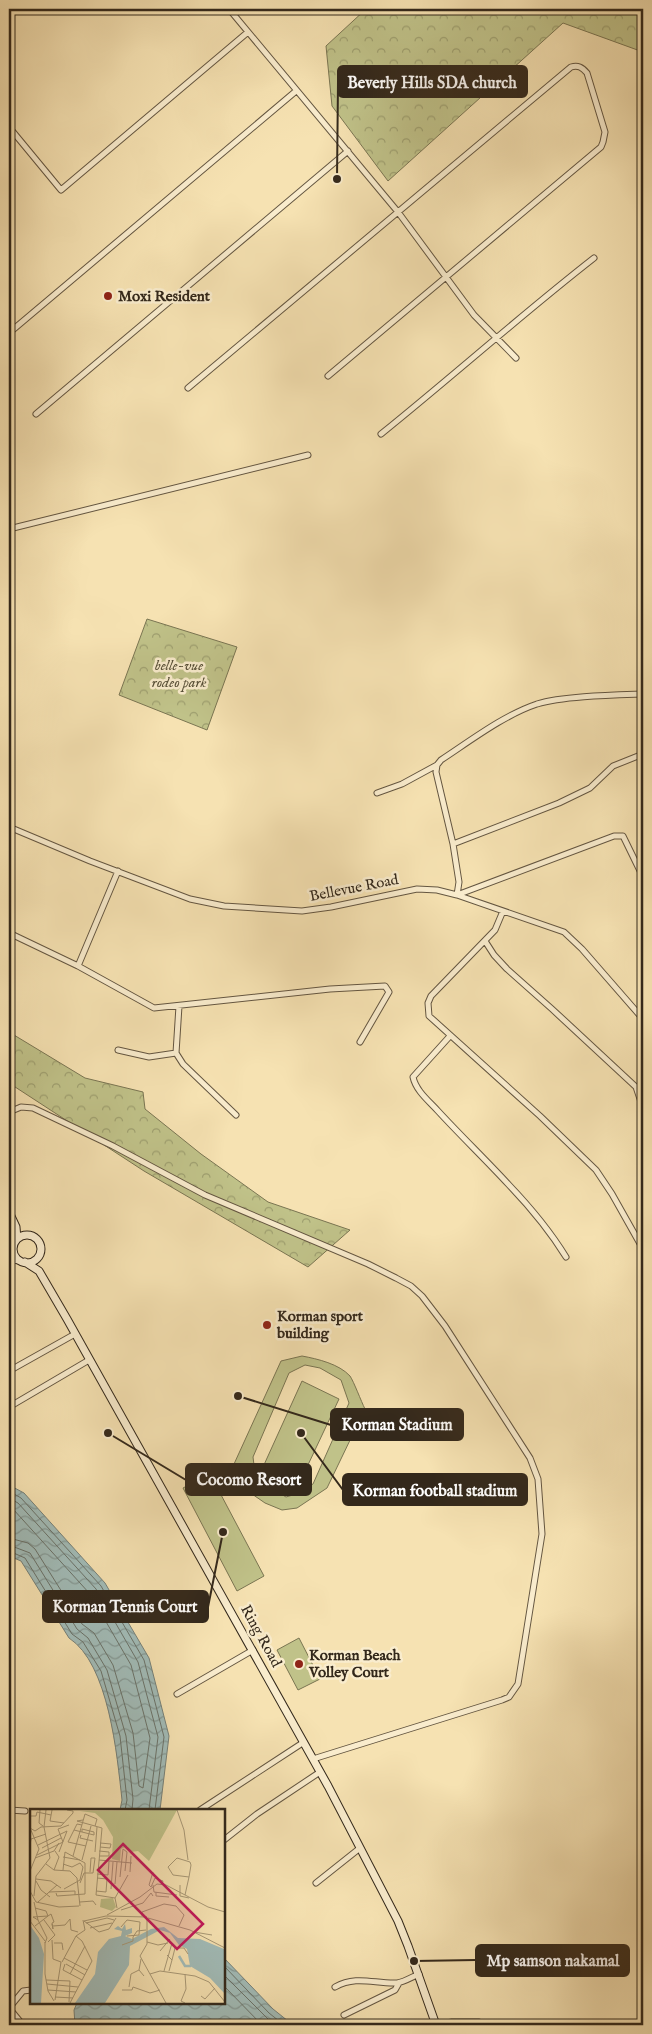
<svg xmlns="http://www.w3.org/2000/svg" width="652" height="2034" viewBox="0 0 652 2034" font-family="'IM FELL English',serif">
<defs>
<pattern id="forest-crowns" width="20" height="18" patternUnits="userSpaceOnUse" patternTransform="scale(1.25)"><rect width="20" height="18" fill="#c0c289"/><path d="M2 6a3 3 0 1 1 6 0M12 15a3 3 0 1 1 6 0" fill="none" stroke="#9d9e6f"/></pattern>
<pattern id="water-waves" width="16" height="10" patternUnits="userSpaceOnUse" patternTransform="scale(1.25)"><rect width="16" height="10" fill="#a1bbb7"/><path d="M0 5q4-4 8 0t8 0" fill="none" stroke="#849894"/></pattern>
</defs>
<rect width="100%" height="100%" fill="#f6e2b2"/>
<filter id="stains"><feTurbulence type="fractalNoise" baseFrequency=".004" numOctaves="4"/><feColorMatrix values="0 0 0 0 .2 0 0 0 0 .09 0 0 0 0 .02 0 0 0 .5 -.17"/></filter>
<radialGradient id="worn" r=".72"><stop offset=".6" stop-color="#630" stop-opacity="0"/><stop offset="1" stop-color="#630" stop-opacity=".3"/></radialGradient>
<path fill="url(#forest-crowns)" stroke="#7a7552" d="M366,9H643V52L563,23L388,181L332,106L326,46Z
M147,619L237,647L207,730L119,695Z
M9,1032L85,1078L143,1092L145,1109L201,1154L268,1202L350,1230L308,1267L144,1171L9,1083Z"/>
<path fill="#c0c289" stroke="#7a7552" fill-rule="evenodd" d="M302,1356C318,1359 339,1364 350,1376C354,1382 361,1401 365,1409L327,1488L297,1508L282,1510L265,1503L252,1494L242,1480L229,1475L281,1361ZM305,1365L320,1368L341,1380L349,1403L313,1484L296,1494L286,1497L269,1487L255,1473L253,1457L289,1373Z
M302,1381L339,1399L299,1484L263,1467Z
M210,1474L264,1576L237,1591L183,1488Z
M299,1638L320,1679L298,1690L277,1650Z"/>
<path fill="url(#water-waves)" stroke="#758079" d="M9,1485L24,1493L105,1583L149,1658L169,1736L160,1810H120L122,1800C117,1755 109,1664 69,1638L21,1561L9,1556Z
M224,1958L273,2009L293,2025H75L74,2010L77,2003H224Z"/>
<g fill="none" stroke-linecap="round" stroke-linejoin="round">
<path stroke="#6a7269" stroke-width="1" d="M9,1491L21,1498L101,1586L144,1660L164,1737L155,1810
M9,1498L18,1503L96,1589L138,1662L158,1737L149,1810
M9,1507L13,1509L90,1594L131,1665L150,1738L143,1788L139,1786L133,1733L113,1665L94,1633L82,1624L35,1549L28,1543L9,1538
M9,1545L30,1553L77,1629L88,1638L107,1670L126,1736L133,1799L132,1810
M9,1551L25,1558L72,1634L83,1642L101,1671L120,1736L127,1800L125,1810
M224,1966L269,2013L284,2025
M224,1975L274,2025
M224,1986L262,2025"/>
<g stroke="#645641" stroke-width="7">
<path id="minor" d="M229,9L398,212L474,315L516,358
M9,127L61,190L248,32
M9,333L296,91
M188,388L571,67C578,65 582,67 587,73L605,132L603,142L601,147L328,376
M36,414L348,151
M381,434C453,376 521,315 594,258
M9,529L308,455
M643,754L613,766L590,788L559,803L453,844L459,882L457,895L614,836H623L643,877
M437,765L441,760C470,741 504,715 537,704C563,696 615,695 643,694
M377,793L402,784L437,765L436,772L453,844
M9,827L90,861L190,899L224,906L302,911L331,907L417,889L437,890L457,895L564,932L582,949L643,1019
M503,911L495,930L431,996L428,1003L429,1016L540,1116L596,1170L612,1194L643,1249
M9,933L78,966L154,1008L330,989L385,986L389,992L360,1042
M485,941L494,955L507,969L552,1009L636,1087L643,1108
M78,966L118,871
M450,1036L413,1077C416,1091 429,1101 438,1111C461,1136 486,1160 509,1185C530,1207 550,1231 566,1257
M118,1050L149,1057L176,1053L179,1006
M176,1053L183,1064L236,1115
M9,1112L21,1107L33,1108L113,1146L205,1195L368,1264L396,1278L411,1286L422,1296L445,1326L530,1458L538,1479L542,1534L518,1684L509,1697L502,1700L313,1759
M9,1256L13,1249
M9,1260L21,1261
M9,1371L75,1334
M9,1407L89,1360
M177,1694L253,1650
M9,1810L25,1811
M200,1810L304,1742
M224,1840L257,1814L320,1772
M316,1883L360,1848
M335,1987C357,1975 374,1984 397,1983C404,1982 412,1977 419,1974
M9,2008L23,1991L31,1990
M9,2008L23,2025
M344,2015L395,1990L399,1983
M437,2025L452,2022H479L482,2025"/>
</g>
<g stroke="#33281b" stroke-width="9">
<path id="secondary" d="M9,1212L16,1227L17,1239
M13 1249a14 14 0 1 1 28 0a14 14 0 1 1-28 0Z
M25,1262L39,1271L67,1319L328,1786L398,1921L408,1946L436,2025"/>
</g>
<use href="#minor" stroke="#f9eccd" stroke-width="5"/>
<use href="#secondary" stroke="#f9eccd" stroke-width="7"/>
</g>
<g fill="#8f2418" stroke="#f9eccd" stroke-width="2">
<circle cx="108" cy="296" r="5"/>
<circle cx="267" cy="1325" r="5"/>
<circle cx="299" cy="1664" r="5"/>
</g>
<g text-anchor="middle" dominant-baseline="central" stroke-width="5" stroke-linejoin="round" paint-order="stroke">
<g font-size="15" font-weight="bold" fill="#33281b" stroke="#f9eccd" text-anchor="start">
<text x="118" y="296">Moxi Resident</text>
<text x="277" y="1316">Korman sport<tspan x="277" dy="17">building</tspan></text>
<text x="309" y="1655">Korman Beach<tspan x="309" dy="17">Volley Court</tspan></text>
</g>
<g font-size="15" font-style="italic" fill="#564e36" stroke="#f9eccd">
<text x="179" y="665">belle-vue<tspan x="179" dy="17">rodeo park</tspan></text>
</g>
<g font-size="15" fill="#33281b" stroke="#f9eccd">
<text transform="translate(354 888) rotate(-11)">Bellevue Road</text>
<text transform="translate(261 1636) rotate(61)">Ring Road</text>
</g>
</g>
<g transform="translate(30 1809)">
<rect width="195" height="195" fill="#f6e2b2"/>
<path d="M147,1L119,52L108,42L101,43L97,37L91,40L90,52L82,50L83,28L73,11L65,4L50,2ZM83,89L86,98L82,102L70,98L71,90Z" fill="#c0c289"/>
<path d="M95,115L96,121L102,119V124L95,127L102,130L121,120L134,118L148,129L170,130L194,140L195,185L180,169L160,157L157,140L149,136L140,124L130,121L100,137L99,156L75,194H45L65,165L68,143L79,130L91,127L92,122L84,120L88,117L92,120ZM0,116L9,129L14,145L11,194H0Z" fill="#a1bbb7"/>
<path fill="none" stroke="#a1bbb7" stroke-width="2.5" d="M149,147L155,157H161"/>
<path fill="none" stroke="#a89876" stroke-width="1" d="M10,1L9,14L13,17M22,1L20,12L34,14M147,1L154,21L158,51M0,7H6L7,3L21,6M53,11L47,12L72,19L66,86L85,89L87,99M0,19L5,22L11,18L31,17L43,4V2L37,1M44,21L64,26M52,23V20L64,23V26M51,26L50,29L63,32M33,33L28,20L39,16M38,33L47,15L52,16M38,33L56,37M0,36L1,30L16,25M8,36L37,22M70,38L80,39L81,35L70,34M12,39L31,29M29,43L37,22M65,43L67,18M7,46L33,33M43,47L55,5L67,10L65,17M69,47H79V43L69,42M33,48L50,51M5,49L24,42L29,34M52,51L61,17M69,51L102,54M16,55L24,61L40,62L47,69L50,97M33,55L42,58L50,54L53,58L50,71L34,80M24,61L29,48L25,42M0,62L9,40L0,19M60,63L61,49H65M100,63L101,47M123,63L119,76L121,78L125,69L133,72L132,75M67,65L78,66L79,52M90,68L93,40L97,43L95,62M6,70L21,72L31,79M6,72L11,81L20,88M50,74L54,64H63L65,49M85,75L87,53M123,76L124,83L147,86M150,76V87L159,89M81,80L83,53M0,82L6,93L29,98L49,97M66,82L76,83L77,70L67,69M19,83L45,82V86M126,83V87L139,88M26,84L27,87L55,85V54L35,43L33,61M155,86L159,68L161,56L160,53L147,49L138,58L143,66L159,68M4,87L6,67L20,49L14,18L16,1M85,89L98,66M4,93L8,111L17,129L15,134M8,93L27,76M50,93L63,92L66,96M5,99L16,102L18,107L5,117M91,101L113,94L121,84L123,87M77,106L110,88L127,75L136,76L178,98L195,103M18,107L21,105L24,113L22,114L23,120L22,115M112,107V103L134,95L146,97L154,106L149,117M117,109V135L110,147L136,194M118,109L160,121L195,139M8,111L3,108L18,107M14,111L25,126L18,133M0,112L15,132M54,112L69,123L79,120L86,109M54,112L76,107L117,108M56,114L77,109L84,111M23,117L35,116L40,110L41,121L48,123M91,118L97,111L110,113L109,126L97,127M60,119L82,114M164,123L182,126M103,128L107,122L116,121M22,131L23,150L31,153M15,133V165L18,182L24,192M117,133L128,136L138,134M24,134H32L33,141M92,136L103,132V128M130,142L140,130M137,146L142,151L139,162M34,149L57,161M111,150L109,161L114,167M142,151L145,139H154L158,145M32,153L46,127L55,121L53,111M35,155L33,161L52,171M36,155L55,166M134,162L142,134M40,165L55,137M120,165L130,162L165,167L179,173L195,193M155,165L156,180L151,192L155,194M16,171L40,172L39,193M17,175L48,178M99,178L101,165L109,161M18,181L46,183M92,181H102L103,178L120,184L130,181M171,187L175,190L185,179M25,188L43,189M25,191L31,153M40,194L62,152L52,132L46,127"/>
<path fill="#c2185b" fill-opacity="0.15" stroke="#c2185b" stroke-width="2.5" d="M93,35L173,115L147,140L68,61Z"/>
<rect width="195" height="195" fill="none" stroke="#33281b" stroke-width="2.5"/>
</g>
<path fill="none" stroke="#33281b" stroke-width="2" d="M337 179L338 82M238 1396L331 1425M108 1433L186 1480M301 1433L343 1490M223 1532L208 1607M414 1961L476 1960"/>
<g fill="#33281b" stroke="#f9eccd" stroke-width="2">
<circle cx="337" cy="179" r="5"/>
<circle cx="238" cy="1396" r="5"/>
<circle cx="108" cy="1433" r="5"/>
<circle cx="301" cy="1433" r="5"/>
<circle cx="223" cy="1532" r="5"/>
<circle cx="414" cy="1961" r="5"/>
</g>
<g fill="#33281b" stroke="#33281b" stroke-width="2">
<rect x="338" y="66" width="189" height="31" rx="5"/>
<rect x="331" y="1409" width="132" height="31" rx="5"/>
<rect x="186" y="1464" width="125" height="31" rx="5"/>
<rect x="343" y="1474" width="184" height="31" rx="5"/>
<rect x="43" y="1591" width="165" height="31" rx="5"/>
<rect x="476" y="1945" width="153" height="31" rx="5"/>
</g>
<g font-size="16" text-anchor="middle" font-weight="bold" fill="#fff">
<text x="432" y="88">Beverly Hills SDA church</text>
<text x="397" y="1430">Korman Stadium</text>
<text x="249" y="1485">Cocomo Resort</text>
<text x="435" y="1496">Korman football stadium</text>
<text x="125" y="1612">Korman Tennis Court</text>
<text x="553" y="1966">Mp samson nakamal</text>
</g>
<rect width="652" height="2034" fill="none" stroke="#f6e2b2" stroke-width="30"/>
<rect x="10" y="10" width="632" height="2014" fill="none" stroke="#33281b" stroke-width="2.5"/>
<rect x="15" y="15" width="622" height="2004" fill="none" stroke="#33281b"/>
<rect width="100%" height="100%" filter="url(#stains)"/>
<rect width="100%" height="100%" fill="url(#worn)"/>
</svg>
